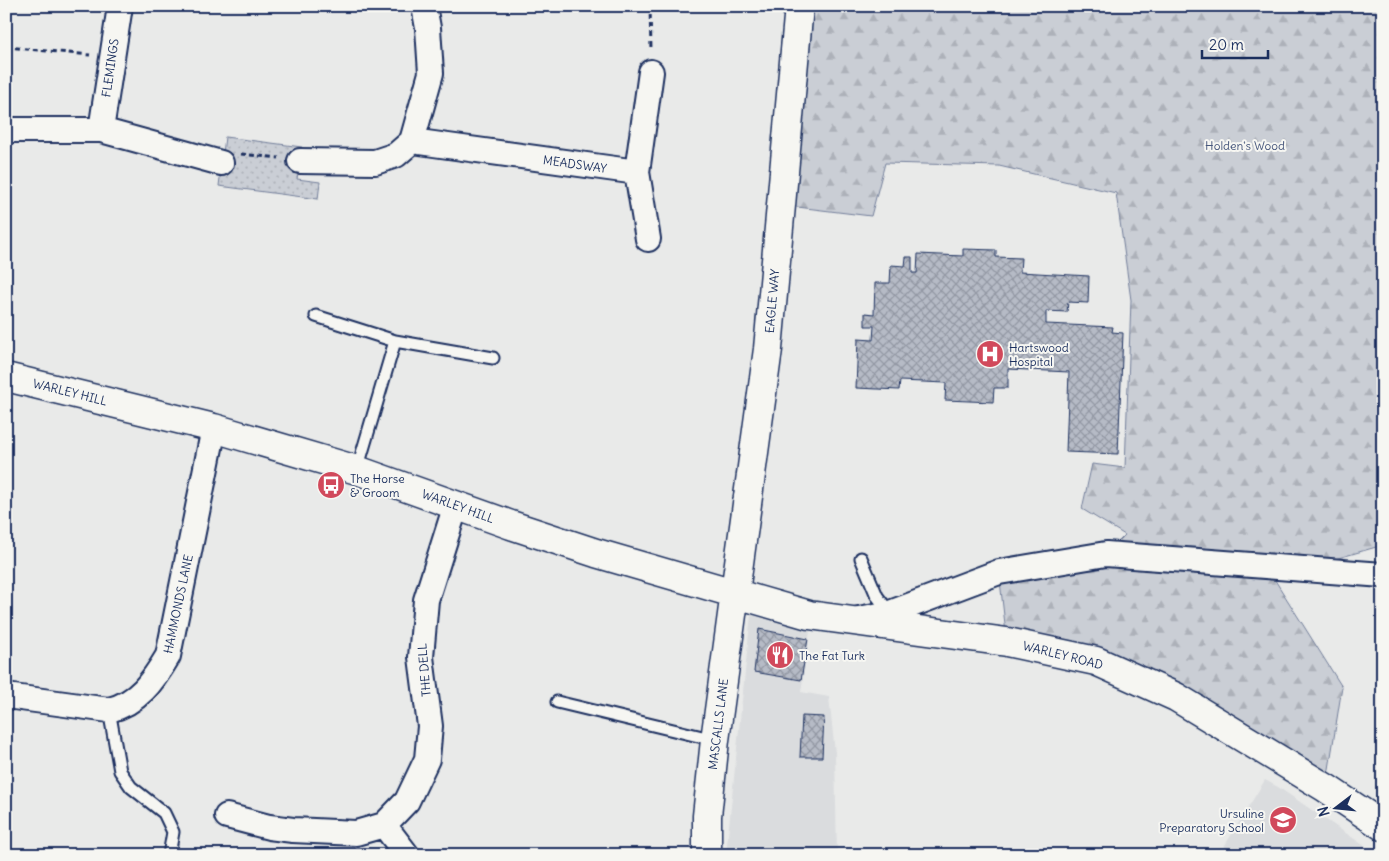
<svg xmlns="http://www.w3.org/2000/svg" width="1389" height="861" viewBox="0 0 1389 861" font-family="Delius,sans-serif">
<defs>
<pattern id="grass-dots" width="8" height="8" patternUnits="userSpaceOnUse" patternTransform="scale(1.25)"><rect width="8" height="8" fill="#caced5"/><path d="M2 2h.1M6 6h.1" fill="none" stroke="#adb1b9" stroke-width="1.8" stroke-linecap="round"/></pattern>
<pattern id="forest-firs" width="22" height="20" patternUnits="userSpaceOnUse" patternTransform="scale(1.25)"><rect width="22" height="20" fill="#caced5"/><path d="M5 1l3.5 6h-7zM16 11l3.5 6h-7z" fill="#adb1b9"/></pattern>
<pattern id="building-cross-hatch" width="8" height="8" patternUnits="userSpaceOnUse" patternTransform="scale(1.25)"><rect width="8" height="8" fill="#b6bbc6"/><path d="M0 0l8 8M0 8l8-8" fill="none" stroke="#9398a4"/></pattern>
</defs>
<rect width="100%" height="100%" fill="#e9eae9"/>
<filter id="ink" filterUnits="userSpaceOnUse"><feTurbulence type="fractalNoise" baseFrequency=".02" numOctaves="2"/><feDisplacementMap in="SourceGraphic" scale="10" xChannelSelector="R" yChannelSelector="G"/><feConvolveMatrix kernelMatrix="1 2 1 2 8 2 1 2 1" color-interpolation-filters="sRGB"/></filter>
<g filter="url(#ink)">
<path fill="#dadcde" d="M751,614L811,624L801,692L829,697L835,753L837,855H728L727,845Z
M1265,780L1278,787L1378,855H1219Z"/>
<path fill="url(#grass-dots)" stroke="#727e9a" d="M225,137L302,147L297,179L320,182L318,199L219,186Z"/>
<path fill="url(#forest-firs)" stroke="#727e9a" d="M799,6H1383V545L1273,577L1342,687L1326,788L1179,699L1007,642L999,572L1106,554L1125,535L1082,509L1092,464L1125,468L1131,300L1116,193L999,166L885,163L871,216L781,205Z"/>
<path fill="url(#building-cross-hatch)" stroke="#1b2f5e" d="M963,249L996,250V257L1021,258L1020,272L1089,276L1088,303L1068,302L1067,312L1046,311V324L1113,327L1112,332L1123,333L1118,454L1066,452L1069,372L1008,369V388H994L993,402L945,400L946,383L900,381L899,390L856,388L858,339L873,340L874,326H865V313L874,314L875,283H890L891,265L905,266L906,257H912V273H917L918,254L963,256Z
M759,629L808,639L801,680L754,672Z
M802,716L824,717L822,757H800Z"/>
<g fill="none" stroke-linecap="round" stroke-linejoin="round">
<g stroke="#1b2f5e" stroke-width="15">
<path id="lane" d="M316,316L395,341
M357,470L395,341L493,358
M861,558L877,596L890,613
M557,702L715,740
M109,710L120,771L131,787L164,813L173,832L169,855"/>
</g>
<g stroke="#1b2f5e" stroke-width="28">
<path id="street" d="M424,6L428,28L431,73L412,141L637,172L651,72
M6,130H101L221,163
M101,130L120,6
M300,161L375,162L396,155L412,141
M637,172L648,239
M859,619L890,613L999,572L1106,554L1383,575
M6,696L109,710C138,703 153,681 168,656L214,428
M227,816L269,827L293,830L356,833L384,825L407,801L427,759L430,726L421,657L426,600L456,505
M384,825L407,855"/>
</g>
<g stroke="#1b2f5e" stroke-width="31">
<path id="secondary" d="M6,377L214,428L357,470L511,525L596,553L809,615L1007,642L1096,661L1176,697L1326,788L1383,826
M707,855V816L715,740L768,349L799,6"/>
</g>
<path stroke="#1b2f5e" stroke-width="3" stroke-dasharray="5 4" stroke-linecap="butt" d="M650,6L651,51
M6,47L90,55
M241,154L279,158"/>
<use href="#lane" stroke="#f6f6f2" stroke-width="11"/>
<use href="#street" stroke="#f6f6f2" stroke-width="24"/>
<use href="#secondary" stroke="#f6f6f2" stroke-width="28"/>
</g>
</g>
<defs>
<g id="hospital-disc" transform="scale(1.4375)"><circle r="9.5" fill="#d1495b" stroke="#f6f6f2"/><path d="M-5-5h3v3.5h4V-5h3V5h-3V1.5h-4V5h-3Z" fill="#fff"/></g>
<g id="bus-disc" transform="scale(1.4375)"><circle r="9.5" fill="#d1495b" stroke="#f6f6f2"/><path d="M-5-6H5V4H4V6H2V4H-2V6H-4V4H-5ZM-3.5-4V0h7V-4ZM-3.5 1.2v1.5H-2V1.2ZM2 1.2v1.5H3.5V1.2Z" fill="#fff"/></g>
<g id="restaurant-disc" transform="scale(1.4375)"><circle r="9.5" fill="#d1495b" stroke="#f6f6f2"/><path d="M-5-6h1v4h1v-4h1v4h1v-4h1v5L-1.5 .5V6h-2V.5L-5-1ZM5-6V6H3V1.5H1.5Q1.5-4 5-6Z" fill="#fff"/></g>
<g id="school-disc" transform="scale(1.4375)"><circle r="9.5" fill="#d1495b" stroke="#f6f6f2"/><path d="M0-5L7-2L0 1L-7-2ZM-4 1L0 2.5L4 1V4Q0 6-4 4Z" fill="#fff"/></g>
</defs>
<g fill-rule="evenodd">
<use href="#hospital-disc" x="990" y="354"/>
<use href="#bus-disc" x="331" y="485"/>
<use href="#restaurant-disc" x="780" y="655"/>
<use href="#school-disc" x="1283" y="820"/>
</g>
<g text-anchor="middle" dominant-baseline="central" stroke-width="4" stroke-linejoin="round" paint-order="stroke">
<g font-size="12" fill="#1b2f5e" stroke="#f6f6f2">
<text transform="translate(110 68) rotate(-82)">FLEMINGS</text>
<text transform="translate(575 164) rotate(8)">MEADSWAY</text>
<text transform="translate(772 301) rotate(-85)">EAGLE WAY</text>
<text transform="translate(70 392) rotate(14)">WARLEY HILL</text>
<text transform="translate(458 506) rotate(20)">WARLEY HILL</text>
<text transform="translate(178 604) rotate(-78)">HAMMONDS LANE</text>
<text transform="translate(1063 655) rotate(14)">WARLEY ROAD</text>
<text transform="translate(424 670) rotate(-95)">THE DELL</text>
<text transform="translate(718 724) rotate(-83)">MASCALLS LANE</text>
</g>
<g font-size="12" fill="#47577c" stroke="#f6f6f2">
<text x="1245" y="145">Holden's Wood</text>
</g>
<g font-size="12" fill="#1b2f5e" stroke="#f6f6f2" text-anchor="start">
<text x="1009" y="347">Hartswood<tspan x="1009" dy="14">Hospital</tspan></text>
<text x="350" y="478">The Horse<tspan x="350" dy="14">&amp; Groom</tspan></text>
<text x="799" y="655">The Fat Turk</text>
<text x="1264" y="813" text-anchor="end">Ursuline<tspan x="1264" dy="14">Preparatory School</tspan></text>
</g>
</g>
<rect width="1389" height="861" fill="none" stroke="#f6f6f2" stroke-width="25"/>
<rect x="12" y="12" width="1364" height="836" fill="none" stroke="#1b2f5e" stroke-width="2" filter="url(#ink)"/>
<g transform="translate(1336 808) rotate(254)" stroke="#f6f6f2" stroke-width="4" paint-order="stroke">
<path d="M0-4L9 19L0 12L-9 19Z" fill="#1b2f5e"/>
<text y="-8" font-size="14" font-weight="bold" text-anchor="middle" fill="#1b2f5e">N</text>
</g>
<path d="M1202 50v8h66v-8" fill="none" stroke="#1b2f5e" stroke-width="2.5"/>
<text x="1209" y="50" font-size="15" fill="#1b2f5e" stroke="#f6f6f2" stroke-width="4" paint-order="stroke">20 m</text>
</svg>
